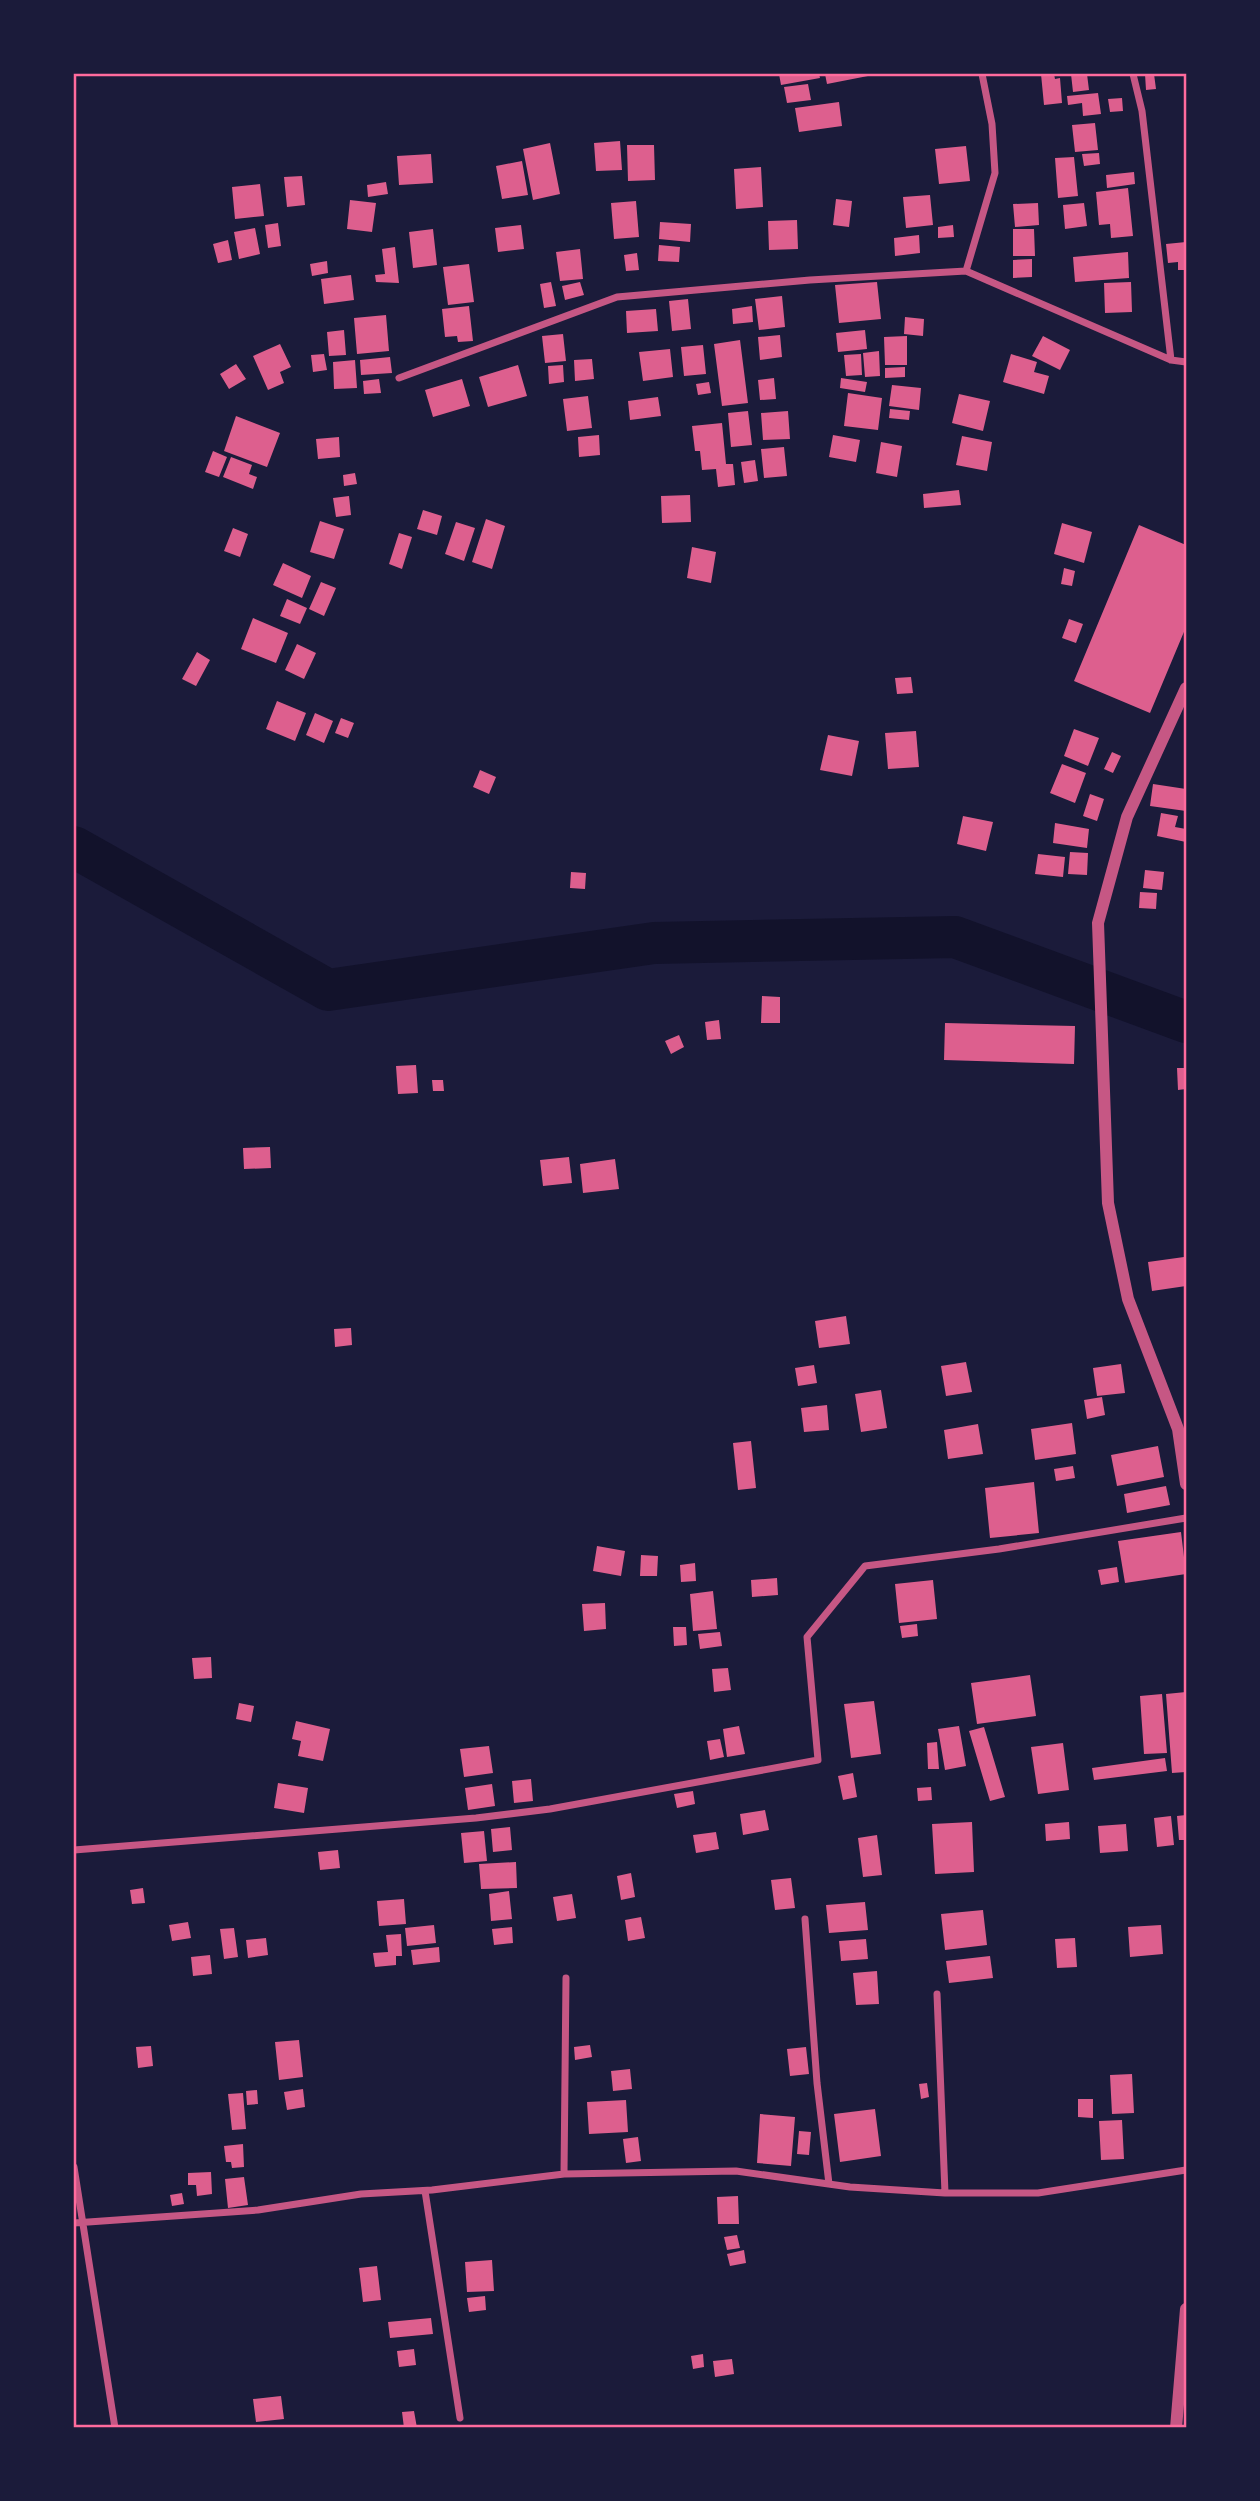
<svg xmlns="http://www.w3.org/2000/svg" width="1260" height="2501" viewBox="0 0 1260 2501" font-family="'Sofia Sans Condensed',sans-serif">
<rect width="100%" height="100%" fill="#1b1b3a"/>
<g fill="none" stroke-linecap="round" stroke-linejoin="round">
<path stroke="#12122b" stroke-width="42" d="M74,847L328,990L654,943L955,937L1186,1022"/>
</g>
<path fill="#dd5f8e" d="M779,74H819L820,78L781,85Z
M825,74H873V75L827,84Z
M1041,74H1054L1055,79L1060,78L1062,103L1044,105Z
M1071,74H1087L1089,90L1073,92Z
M1145,74H1154L1156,89L1146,90Z
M808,84L811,100L787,103L784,87Z
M1098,93L1101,114L1083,116L1082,103L1068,105L1067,96Z
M1122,98L1123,111L1110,112L1108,99Z
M839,102L842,126L799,132L795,108Z
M1095,123L1098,150L1075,152L1072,125Z
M620,141L622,170L596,171L594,143Z
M550,143L560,194L533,200L523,149Z
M627,145H654L655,180L628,181Z
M966,146L970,181L939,184L935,149Z
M1099,153L1100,164L1084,166L1082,154Z
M431,154L433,183L399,185L397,156Z
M1074,157L1078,196L1058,198L1055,158Z
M522,161L528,195L502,199L496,166Z
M761,167L763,207L736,209L734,169Z
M1134,172L1135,184L1107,188L1106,175Z
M302,176L305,205L287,207L284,177Z
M386,182L388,194L368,197L367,185Z
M260,184L264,216L235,219L232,187Z
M1128,188L1133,236L1111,238L1110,224L1099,225L1096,192Z
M930,195L933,225L906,228L903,197Z
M836,199L852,201L849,227L833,225Z
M350,200L376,203L372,232L347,229Z
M636,201L639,237L614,239L611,203Z
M1038,203L1039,225L1015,227L1013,204Z
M1084,203L1087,226L1065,229L1063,205Z
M797,220L798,249L769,250L768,221Z
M660,222L691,224L690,242L659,239Z
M278,223L281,246L268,248L265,225Z
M521,225L524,249L498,252L495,228Z
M953,225L954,237L938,238V227Z
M255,228L260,254L239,259L234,232Z
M433,229L437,265L413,268L409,232Z
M1013,229H1034L1035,256H1013Z
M919,235L920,253L895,256L894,238Z
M228,240L232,260L218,263L213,244Z
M1186,242V270H1178V262L1168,263L1166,244Z
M659,245L680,247L679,262L658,261Z
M395,247L399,283L376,282L375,275L385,274L382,249Z
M580,249L583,279L560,281L556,252Z
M1128,252L1129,278L1075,282L1073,257Z
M637,253L639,270L626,271L624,255Z
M1032,259V277L1013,278V260Z
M327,261L328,273L312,276L310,264Z
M469,264L474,302L448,305L443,267Z
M351,275L354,300L324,304L321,279Z
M551,282L556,306L544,308L540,284Z
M580,282L584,295L565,300L562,286Z
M877,282L881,319L839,323L835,285Z
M1131,282L1132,312L1105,313L1104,283Z
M782,296L785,327L759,330L755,299Z
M688,299L691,329L672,331L669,301Z
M469,306L473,341L458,342L457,336L445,337L442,309Z
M752,306L753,322L733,324L732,309Z
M656,309L658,331L627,333L626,311Z
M386,315L389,351L357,354L354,318Z
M905,317L924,319L923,336L904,334Z
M344,330L346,355L329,356L327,332Z
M865,330L867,349L838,352L836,333Z
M563,334L566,361L545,363L542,336Z
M780,335L782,357L760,360L758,337Z
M907,336V365H885L884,337Z
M1043,336L1070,350L1060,370L1032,356Z
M740,340L748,403L722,406L714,344Z
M280,344L291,367L280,372L284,383L268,390L253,356Z
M703,345L706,374L684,376L681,347Z
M670,349L673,377L643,381L639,352Z
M879,351L880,376L865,377L863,353Z
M324,354L327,370L313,372L311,355Z
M861,354L862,375L846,376L844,355Z
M1011,354L1037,362L1034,372L1049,376L1044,394L1003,382Z
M390,357L392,373L361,375L360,360Z
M592,359L594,379L575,381L574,360Z
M355,360L357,388L334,389L333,362Z
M236,364L246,379L229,389L220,374Z
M518,365L527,396L488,407L479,377Z
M563,365L564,382L549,384L548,366Z
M905,367V377L885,378V368Z
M774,378L776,399L760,400L758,380Z
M841,378L867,382L865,392L840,388Z
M379,379L381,393L364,394L363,381Z
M462,379L470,406L433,417L425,390Z
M709,382L711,393L698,395L696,384Z
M892,385L921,388L919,410L889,406Z
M848,393L882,398L878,430L844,426Z
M959,394L990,401L983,431L952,423Z
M588,396L592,428L567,431L563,399Z
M658,397L661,416L630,420L628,401Z
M890,409L910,411L909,420L889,418Z
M748,411L752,445L731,447L728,413Z
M788,411L790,439L763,440L761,413Z
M236,416L280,433L267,467L224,451Z
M722,423L726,464H733L735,485L718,487L716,469L702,470L700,451H695L692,426Z
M599,435L600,455L579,457L578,437Z
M833,435L860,440L856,462L829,457Z
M962,436L992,442L987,471L956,465Z
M339,437L340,457L318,459L316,439Z
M881,442L902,446L897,477L876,473Z
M784,447L787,476L764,478L761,449Z
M213,451L227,457L219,477L205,472Z
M231,457L252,465L249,474L257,477L253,489L223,477Z
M755,460L758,481L744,483L741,462Z
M355,473L357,484L344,486L343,475Z
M959,490L961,505L924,508L923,494Z
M690,495L691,522L662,523L661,496Z
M349,496L351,515L336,517L333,498Z
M423,510L442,516L437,535L417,529Z
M486,519L505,526L492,569L472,562Z
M320,521L344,529L334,559L310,552Z
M456,522L475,528L464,561L445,554Z
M1062,523L1092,532L1084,563L1054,554Z
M1139,525L1186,545V627L1150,713L1074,681Z
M233,528L248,534L240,557L224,551Z
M399,533L412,537L402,569L389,564Z
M692,547L716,552L711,583L687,578Z
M283,563L311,576L302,598L273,585Z
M1064,568L1075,571L1072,586L1061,584Z
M321,582L336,588L324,616L309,609Z
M287,599L307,608L300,624L280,616Z
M253,618L288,633L276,663L241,649Z
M1069,619L1083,624L1076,643L1062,638Z
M297,644L316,653L304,679L285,670Z
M197,652L210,660L196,686L182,679Z
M911,677L913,693L897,694L895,678Z
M277,701L306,713L295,741L266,729Z
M315,713L333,721L324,743L306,735Z
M341,718L354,723L348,738L335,733Z
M1074,729L1099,738L1088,766L1064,756Z
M916,731L919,767L888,769L885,733Z
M828,735L859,741L852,776L820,770Z
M1112,752L1121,756L1113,773L1104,769Z
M1062,764L1086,773L1075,803L1050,793Z
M480,770L496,777L489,794L473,787Z
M1153,784L1186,789V811L1150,806Z
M1090,794L1104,799L1097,821L1083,816Z
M1161,813L1178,816L1175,827L1186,829V842L1157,836Z
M963,816L993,822L986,851L957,844Z
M1055,823L1089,829L1087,848L1053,843Z
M1070,852L1088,853L1087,875L1068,874Z
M1038,854L1065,857L1063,877L1035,874Z
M1145,870L1164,872L1162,890L1143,888Z
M571,872L586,873L585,889L570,888Z
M1140,892L1157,893L1156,909L1139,908Z
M762,996L780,997V1023H761Z
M719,1020L721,1039L707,1040L705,1022Z
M945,1023L1075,1026L1074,1064L944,1060Z
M679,1035L684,1047L671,1054L665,1041Z
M416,1065L418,1093L398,1094L396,1066Z
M1177,1068H1186V1089L1178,1090Z
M432,1080H443L444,1091H433Z
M270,1147L271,1168L244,1169L243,1148Z
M569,1157L572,1183L543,1186L540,1160Z
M615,1159L619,1189L583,1193L580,1164Z
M1184,1257L1186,1286L1152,1291L1148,1262Z
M846,1316L850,1344L819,1348L815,1321Z
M351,1328L352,1345L335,1347L334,1329Z
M966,1362L972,1392L946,1396L941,1366Z
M1121,1364L1125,1393L1097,1396L1093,1368Z
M814,1365L817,1383L798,1386L795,1368Z
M881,1390L887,1428L861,1432L855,1394Z
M1102,1397L1105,1415L1087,1419L1084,1400Z
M827,1405L829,1430L804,1432L801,1408Z
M1072,1423L1076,1454L1035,1460L1031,1429Z
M978,1424L983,1454L948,1459L944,1430Z
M751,1441L756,1488L738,1490L733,1443Z
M1158,1446L1164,1477L1117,1486L1111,1455Z
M1073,1466L1075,1478L1056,1481L1054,1469Z
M1034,1482L1039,1533L990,1538L985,1488Z
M1166,1486L1170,1505L1127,1513L1124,1494Z
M1181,1532L1186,1574L1125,1583L1118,1541Z
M597,1546L625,1551L621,1576L593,1571Z
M641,1555L658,1556L657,1576H640Z
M695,1563L696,1581L681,1582L680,1565Z
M1117,1567L1119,1582L1101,1585L1098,1570Z
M777,1578L778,1595L752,1597L751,1580Z
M933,1580L937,1619L899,1623L895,1584Z
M713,1591L717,1629L693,1631L690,1594Z
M605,1603L606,1629L584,1631L582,1604Z
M917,1624L918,1636L902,1638L900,1626Z
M673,1627H686L687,1645L674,1646Z
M720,1632L722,1646L700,1649L698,1634Z
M211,1657L212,1678L194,1679L192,1658Z
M728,1668L731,1690L714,1692L712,1669Z
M1030,1675L1036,1716L977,1724L971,1683Z
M1186,1692V1772L1172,1773L1166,1694Z
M1162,1694L1167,1753L1144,1754L1140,1696Z
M874,1701L881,1754L851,1758L844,1704Z
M239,1703L254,1706L251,1722L236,1719Z
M296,1721L330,1729L323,1761L298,1756L301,1741L292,1739Z
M739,1726L745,1754L727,1757L723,1729Z
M959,1726L966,1766L945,1770L938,1729Z
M984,1727L1005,1797L990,1801L969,1731Z
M720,1739L724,1757L710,1760L707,1741Z
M937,1742L939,1769H928L927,1743Z
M1063,1743L1069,1790L1038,1794L1031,1747Z
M489,1746L493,1773L464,1777L460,1749Z
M1165,1758L1167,1771L1094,1780L1092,1768Z
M853,1773L857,1797L843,1800L838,1776Z
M531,1779L533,1801L514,1803L512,1781Z
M278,1783L308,1788L304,1813L274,1808Z
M492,1784L495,1806L468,1810L465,1788Z
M931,1787L932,1800L918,1801L917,1788Z
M693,1791L695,1804L677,1808L674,1794Z
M765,1810L769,1830L743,1835L740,1814Z
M1186,1815V1840H1179L1177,1816Z
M1171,1816L1174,1845L1157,1847L1154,1818Z
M972,1822L974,1872L935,1874L932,1824Z
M1069,1822L1070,1839L1046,1841L1045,1824Z
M1126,1824L1128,1851L1100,1853L1098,1826Z
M510,1827L512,1850L493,1852L491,1829Z
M484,1831L487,1861L464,1863L461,1833Z
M716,1832L719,1849L696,1853L693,1835Z
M877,1835L882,1875L863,1877L858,1838Z
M338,1850L340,1868L320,1870L318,1852Z
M516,1862L517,1888L481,1889L479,1864Z
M631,1873L635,1897L621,1900L617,1876Z
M791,1878L795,1908L775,1910L771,1880Z
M143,1888L145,1903L132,1904L130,1890Z
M509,1891L512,1919L491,1921L489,1894Z
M572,1894L576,1918L557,1921L553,1897Z
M404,1899L406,1924L379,1926L377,1901Z
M865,1902L868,1930L829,1933L826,1905Z
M983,1910L987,1945L945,1950L941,1914Z
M641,1917L645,1938L628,1941L625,1920Z
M188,1922L191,1938L172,1941L169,1925Z
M434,1925L436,1943L407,1946L405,1928Z
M1161,1925L1163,1954L1130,1957L1128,1927Z
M512,1927L513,1943L494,1945L492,1929Z
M234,1928L238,1957L224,1959L220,1929Z
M401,1934L402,1956H396V1965L375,1967L373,1953L388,1952L386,1935Z
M266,1938L268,1955L248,1958L246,1940Z
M1075,1938L1077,1967L1057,1968L1055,1939Z
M866,1939L868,1959L841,1961L839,1941Z
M439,1947L440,1962L413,1965L411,1950Z
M210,1955L212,1974L193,1976L191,1957Z
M990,1956L993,1978L949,1983L946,1961Z
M877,1971L879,2004L856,2005L853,1973Z
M299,2040L303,2077L279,2080L275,2042Z
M590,2045L592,2057L575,2060L574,2047Z
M151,2046L153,2066L138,2068L136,2047Z
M806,2047L809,2074L790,2076L787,2049Z
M630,2069L632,2089L613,2091L611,2071Z
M1132,2074L1134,2113L1112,2114L1110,2075Z
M927,2083L929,2097L921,2099L919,2084Z
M303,2089L305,2107L287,2110L284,2092Z
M257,2090L258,2104L247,2105L246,2091Z
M243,2093L246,2129L232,2130L228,2094Z
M1078,2099H1093V2118L1078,2117Z
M626,2100L628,2132L589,2134L587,2102Z
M875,2109L881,2156L840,2162L834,2114Z
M760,2114L795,2117L791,2166L757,2163Z
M1122,2120L1124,2159L1101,2160L1099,2121Z
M799,2131L811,2132L809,2155L797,2154Z
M638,2137L641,2161L626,2163L623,2139Z
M243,2144L244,2167L232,2168L231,2162H226L224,2146Z
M211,2172L212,2194L197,2196L196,2185H188V2173Z
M244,2177L248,2205L228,2208L225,2179Z
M182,2193L184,2204L172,2206L170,2195Z
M738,2196L739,2224H718L717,2197Z
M737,2235L740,2248L727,2250L724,2237Z
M744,2250L746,2263L730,2266L727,2254Z
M492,2260L494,2291L467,2292L465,2262Z
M377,2266L381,2300L363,2302L359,2268Z
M485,2296L486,2310L469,2312L467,2298Z
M431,2318L433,2334L390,2338L388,2322Z
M414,2349L416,2365L399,2367L397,2351Z
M703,2354L704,2367L693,2369L691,2356Z
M732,2359L734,2374L715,2377L713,2361Z
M281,2396L284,2419L256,2422L253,2399Z
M414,2411L417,2428H404L402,2412Z"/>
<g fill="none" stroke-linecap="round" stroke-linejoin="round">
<path stroke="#c65784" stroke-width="7" d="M1133,74L1142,111L1171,360
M966,271L1171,360L1186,362
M399,378L617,297L810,280L966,271L995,173L992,124L982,74
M74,1850L476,1818L550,1809L818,1760L807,1637L865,1566L999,1549L1186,1518
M805,1919L817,2083L829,2184
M937,1994L945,2193
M74,2167L115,2428
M564,2174L566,1978
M425,2191L460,2418
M74,2223L258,2210L361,2194L432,2190L564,2174L736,2171L850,2187L945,2193H1038L1186,2170"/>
<path stroke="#c65784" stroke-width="12" d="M1186,688L1127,817L1098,923L1108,1203L1128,1299L1178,1429L1186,1484
M1176,2428L1186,2309"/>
</g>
<rect width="1260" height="2501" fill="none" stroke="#1b1b3a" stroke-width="150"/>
<rect x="75" y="75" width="1110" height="2351" fill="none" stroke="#ff6b9d" stroke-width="2.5"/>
</svg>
